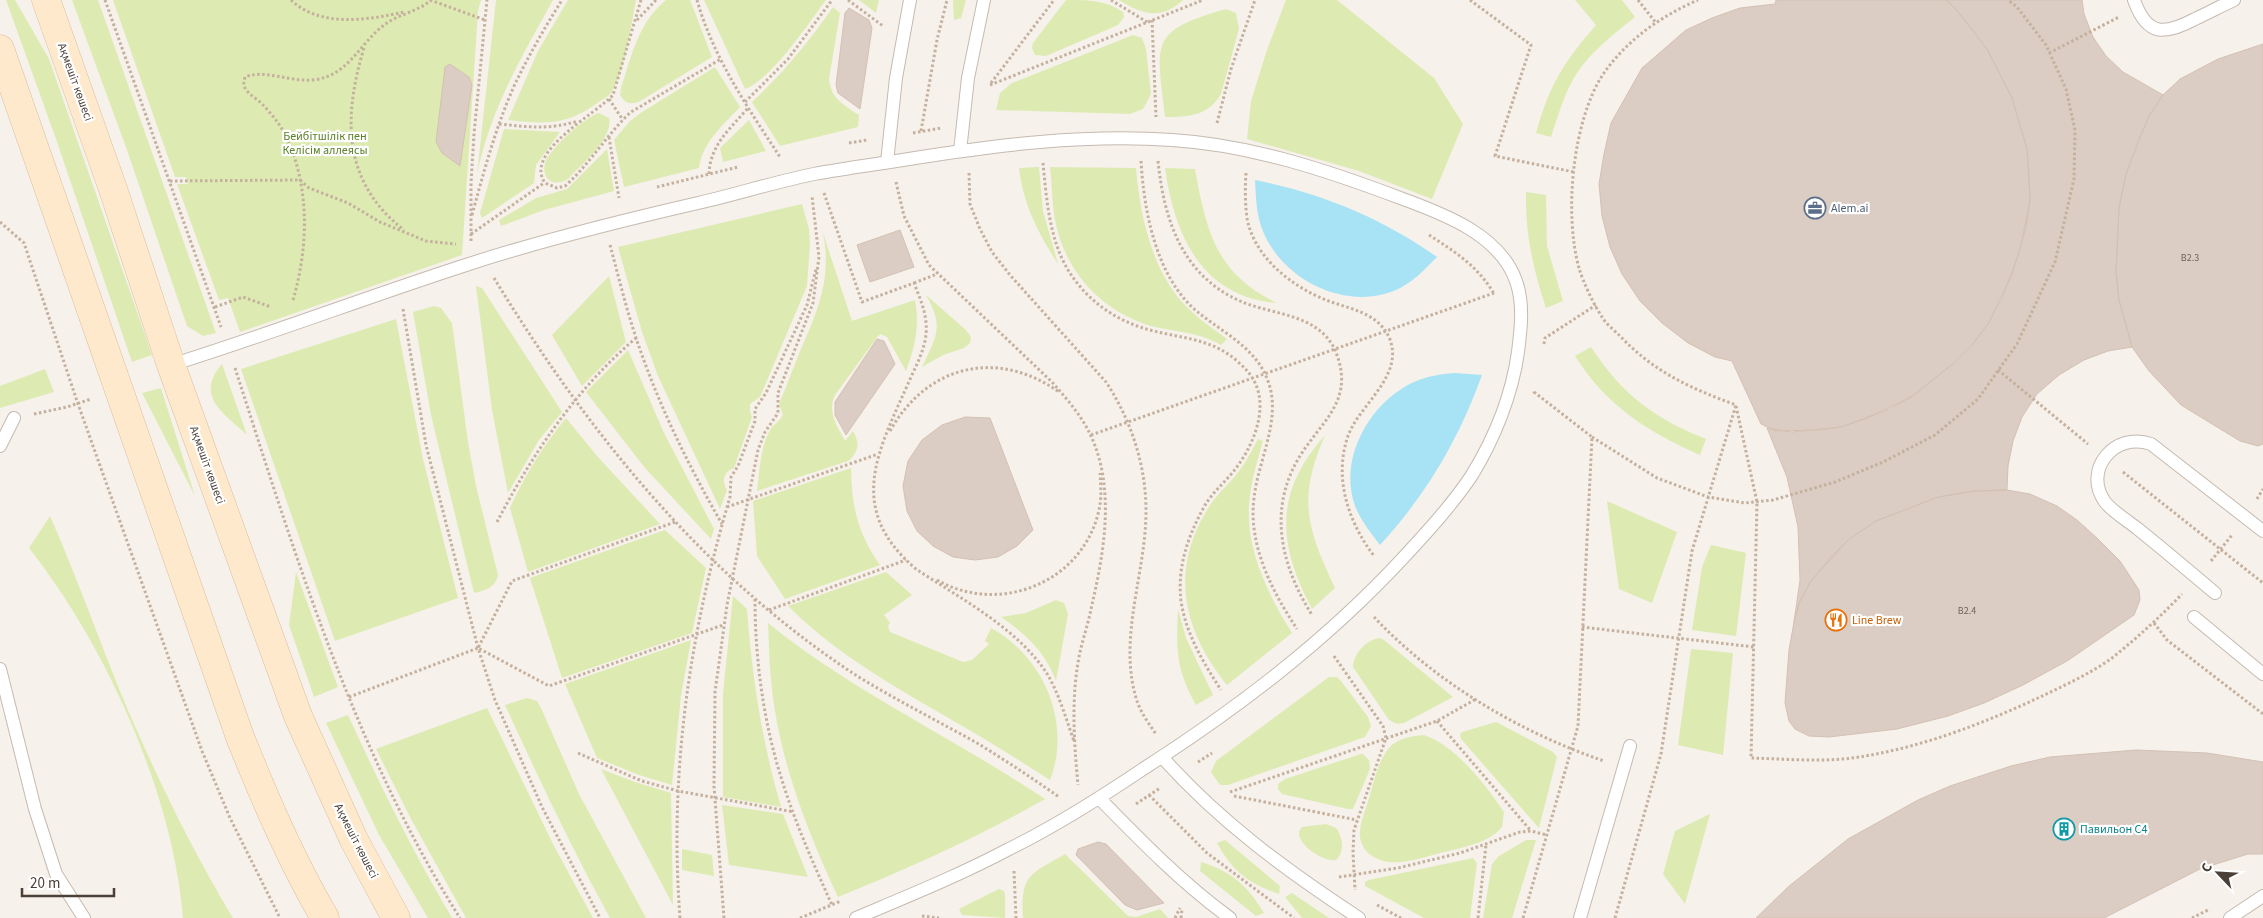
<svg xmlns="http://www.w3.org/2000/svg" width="2263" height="918" viewBox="0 0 2263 918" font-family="'Source Sans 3',sans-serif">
<rect width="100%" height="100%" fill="#f6f1eb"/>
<path fill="#ddebb3" d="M6,0H15L49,59L152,355L132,362L56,139Z
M72,0H98L216,333L203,336L187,326L127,150Z
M113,0H481L478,11L462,255L240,332L228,298L219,300L177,184H188L186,177H175Z
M496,0H553C520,60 492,106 477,174Z
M568,0H636C631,26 625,71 611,93C608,97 600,101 596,104C565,126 543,124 508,120L538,51Z
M666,0H690L712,57L642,100C632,105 626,105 620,95L621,88C632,55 638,23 666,0Z
M704,0H826C808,24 772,79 745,89Z
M859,0H879L876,13Z
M953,0H966L961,18L954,20Z
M1066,0C1089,0 1105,0 1123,12L1124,17L1118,25L1046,56L1035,55L1032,48L1033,43Z
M1119,0H1183C1161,21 1141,14 1119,0Z
M1286,0H1337L1434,78L1463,124L1432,199L1359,171L1247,139L1251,101L1267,50Z
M1575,0H1622L1635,17C1614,34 1590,52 1575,76C1564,94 1558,116 1551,137L1536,133C1550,84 1563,63 1596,25Z
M833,7L840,13L829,79C831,99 844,105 859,115L858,127L780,146L752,102C783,73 809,42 833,7Z
M1226,9L1236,13L1239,29L1221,94C1208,116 1189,117 1165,117C1157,44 1147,31 1226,9Z
M1133,35L1142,38L1146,49L1151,94L1143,109L1130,114L996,110L1000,93L1012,83Z
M715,67L740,107C723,125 702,143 699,168L624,187L614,140L629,122L642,112Z
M599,113L609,118C614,138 581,165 568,179C554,188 541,179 545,163C550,148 585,117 599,113Z
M749,120L766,151L723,162L720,148Z
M504,129L560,132L536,165L534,183L482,218L480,213Z
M607,149L614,191L544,210L501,226L499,220L536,198L567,189Z
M1039,167L1043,211L1058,264C1038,233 1023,204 1019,168Z
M1050,167L1136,168C1140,214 1151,268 1183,303C1196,317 1212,328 1227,339L1221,345C1200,332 1174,332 1151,326C1101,311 1065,272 1055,220C1052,203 1052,184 1050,167Z
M1165,168L1195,169C1206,231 1216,274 1277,303C1201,297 1174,234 1165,168Z
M1526,192L1546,195L1547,246L1563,301L1546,308C1533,269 1525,233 1526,192Z
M802,204L809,229L810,244L807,286L760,397L750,404V411L752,417L734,468C724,471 721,482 727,490L720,509L658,376L642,332L618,247Z
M823,233L852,321L915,300C920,326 915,347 906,371L887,337L881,334L878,336L835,395C827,413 837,425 845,441L853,431C860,443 859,452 848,461L757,491C759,473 761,442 772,427C776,423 780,420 783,415L779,404C787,386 793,367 801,349C818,310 832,277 823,233Z
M609,276L626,342L582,386L552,335Z
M476,286L482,288L562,412L539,440L508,493L492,410Z
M926,295L966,330L971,337L970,343L964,348L943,355L922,367C937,335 944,327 926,295Z
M434,306L441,308L452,323L468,442L476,486L498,575C495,588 486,590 474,593L431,415L413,312Z
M396,319L423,459L458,598L335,641L241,369Z
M1591,347C1622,394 1653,418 1706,439L1700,455C1646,431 1607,406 1575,356Z
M628,350L664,433L714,529L711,539L645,468L586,392Z
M222,364L247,435C224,413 194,397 222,364Z
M45,369L54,392L0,408V386Z
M161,388L195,496L142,393Z
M566,418L597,456L660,524L528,572L510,508C525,475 543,446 566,418Z
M1325,435C1297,499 1307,528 1335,588L1312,609C1277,543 1274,493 1325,435Z
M1258,439L1263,441C1258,459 1252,478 1250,496C1243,544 1267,593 1292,633L1227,685C1184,632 1169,572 1207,510C1215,496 1226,487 1236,475C1245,464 1251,452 1258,439Z
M851,468C852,507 857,532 880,565L785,599L757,556L753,501Z
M1607,501L1677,532L1652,603L1619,589Z
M50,516C83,590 108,668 142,742C169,802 199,862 233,918H183C173,793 106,646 29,548Z
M665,530L706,568L692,633L562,678L530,578Z
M1711,545L1746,553L1736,636L1692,630L1702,567Z
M296,572L338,687L314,697L289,625Z
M886,572L912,595L884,615L890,623L888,626L890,632L963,662L972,660L989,644L985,641L991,628C1044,657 1072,723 1050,780C1027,765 1004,751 981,737C914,697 844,662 788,606Z
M733,596L747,609C752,677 762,742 781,807L723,797V693Z
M1056,600L1064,603L1068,614L1056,681C1046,653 1026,634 1001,617L1026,613Z
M1178,609L1186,638L1213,695L1196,705C1176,669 1176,650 1178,609Z
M768,623C853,692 954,738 1045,799C978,837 909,868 838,897C806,829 778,756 771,680C769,661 769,642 768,623Z
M1380,638L1384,640L1453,697L1404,723L1397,724L1389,720L1353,667C1353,654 1367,639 1380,638Z
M691,640L681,696L672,785L639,775L597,758L565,684Z
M1691,649L1733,653L1723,755L1678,745Z
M1329,677H1337L1341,681L1368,717L1371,726L1365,737L1228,785H1220L1211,772L1216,761Z
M527,698L537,701L541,708L579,794L646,918H610C572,849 538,777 505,705Z
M487,708L554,846L593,918H466L411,819L376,749Z
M348,715C380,785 413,852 452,918H428L379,835L326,723Z
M1496,722L1553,752L1557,757L1539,828L1461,739L1460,734L1462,732Z
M1424,735C1456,746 1485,784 1504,812L1502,827C1488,844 1460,848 1440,853C1417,859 1387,871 1367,852C1362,846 1359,839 1360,831C1361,819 1366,809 1369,798C1374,782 1378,761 1389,748C1398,738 1411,736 1424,735Z
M1361,754H1363L1369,760L1370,769L1353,809H1348L1282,794L1278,789V784L1285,779Z
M601,769L635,782L671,793L673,905Z
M722,805L783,814L808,877L729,865Z
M1710,814L1685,904L1663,874L1675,831Z
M1326,824L1336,828C1343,837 1345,852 1336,860C1323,862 1297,845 1299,831L1302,827Z
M1225,840L1280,886L1279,894C1248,883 1233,872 1217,843Z
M1526,840H1536L1512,918H1483L1492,864L1499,856Z
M682,849L712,855L714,876L682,870Z
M1065,854L1128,916L1136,917L1160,909L1168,918H1023C1020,874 1031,874 1065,854Z
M1473,858L1477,863L1470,918H1424L1365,886V882L1369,880Z
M1201,862C1231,871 1248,886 1264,913L1256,916L1200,871Z
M999,889L1004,891L1005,895V918L962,915L959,909Z
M1292,893L1329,918H1302L1285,897Z"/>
<path fill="#a7e3f4" d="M1255,180C1321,193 1382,218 1437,257C1426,268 1416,279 1402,287C1350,315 1279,280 1261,226C1256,211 1256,196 1255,180Z
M1455,373L1482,375C1459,439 1426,495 1380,545C1371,533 1361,521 1355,506C1338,458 1370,402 1414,382C1427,376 1441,374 1455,373Z"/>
<path fill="#dbcdc3" stroke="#d4c1b3" d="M1776,0H1946L1955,8L1987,49L2012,98L2027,149L2030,200L2026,228L2012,275L1988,324L1972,345L1954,363L1911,397L1865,419L1841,427L1819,430L1775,431L1761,424L1732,361L1715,357L1688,343L1662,323L1640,301L1622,274L1610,247L1602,216L1599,184L1604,154L1611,123L1642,68L1686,30L1712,18L1740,8L1775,4Z
M1946,0H2082L2084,14L2093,37L2106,56L2123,72L2163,95L2149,116L2138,141L2126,174L2119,208L2116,272L2119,300L2132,347L2108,351L2084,360L2059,375L2037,394L2022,417L2013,441L2008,466L2007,490L1975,491L1938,497L1876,521L1849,539L1811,581L1800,601L1794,622L1800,580L1798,527L1787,477L1767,428L1792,432L1841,427L1889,409L1911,397L1954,363L1972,345L1988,324L2002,298L2020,250L2030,200L2029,174L2027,149L2012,98L1987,49L1955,8Z
M849,8L869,20L872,28L860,109L838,93L836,85L845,13Z
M2263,44V444L2258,446L2240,441L2181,405L2149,371L2132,347L2119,300L2116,272L2119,208L2126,174L2149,116L2163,95L2180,79L2218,59Z
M450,64L469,77L472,85L460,166L442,153L436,142L445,67Z
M900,230L914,267L870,282L857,245Z
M877,339L884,341L895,364L846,435L835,415V402Z
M965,417L990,418L1033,530L1017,546L998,557L975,560L953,557L933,546L917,531L907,511L903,486L908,461L922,440L942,425Z
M2007,490L2030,494L2057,506L2077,520L2097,538L2120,561L2139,590L2140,600L2134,615L2067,661L2023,685L1984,703L1948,716L1897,729L1829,737L1809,736L1795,729L1789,721L1785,703L1789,650L1794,622L1800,601L1811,581L1830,558L1849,539L1876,521L1938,497L1975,491Z
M2136,750L2207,753L2263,762V854H2248L2200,869L2104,918H1756L1788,887L1848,839L1918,800L1950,786L2011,766L2050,757Z
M1098,842L1106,844L1164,903L1137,910L1125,905L1076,855L1078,849Z"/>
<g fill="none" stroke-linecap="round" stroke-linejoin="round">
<g stroke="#c5bab0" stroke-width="14">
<path id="lane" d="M2134,0C2147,37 2165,35 2195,19C2208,13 2221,6 2234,0
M960,151L968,78L984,0
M887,162L896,78L910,0
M171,365C270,334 367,297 466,265C542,240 620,221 698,203C737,194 775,182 814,174C846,168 878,164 909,159C996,145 1084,134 1172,140C1252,145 1329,171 1403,199C1444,214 1500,235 1516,281C1524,303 1521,329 1518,352C1512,395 1494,439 1472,475C1452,505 1427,532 1403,558C1326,641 1238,708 1143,769C1100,798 1056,826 1009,849C960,875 908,896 856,918
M0,446L14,418
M2215,593C2189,571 2164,550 2138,529C2128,521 2113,512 2105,502C2082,470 2115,431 2151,444L2263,531
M2194,617L2263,674
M0,669L35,809L56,874L84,918
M1162,757C1219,821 1287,871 1359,918
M1099,798C1141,841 1182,883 1230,918
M1580,918L1630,746
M2230,918L2263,896"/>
</g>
<g stroke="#dabe9c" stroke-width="29">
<path id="secondary" d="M46,0L113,189L171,365L298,716L354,840L396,918
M0,49L240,737C265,799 291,860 325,918"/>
</g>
<path stroke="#c5b09e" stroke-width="3" stroke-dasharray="2.5 2.5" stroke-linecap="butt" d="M105,0L221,327
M291,0C320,28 369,20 404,12
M430,0L485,20
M641,0L613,95C596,114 523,152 545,183L557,188L565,186C590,164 607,134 631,112L721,59
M697,0C713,57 748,108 780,157
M848,0L883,26
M1111,0L1147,22
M1470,0L1531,45L1495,156L1574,172
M1638,0L1656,23
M637,20L656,0
M1152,20L1156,117
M364,48C343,117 342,182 404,230
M2049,53L2119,17
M991,83L1054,0
M990,85L1203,0
M609,99L623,120
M745,102L788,59L832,0
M1217,123L1231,69L1255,0
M499,124C528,127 549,130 578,121
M921,131L937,40L947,0
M913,133L941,128
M609,137L619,198
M849,143L867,140
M1141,161C1144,210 1155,272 1193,308C1220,332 1257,346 1269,384C1281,421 1258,461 1254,498C1248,545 1272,591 1297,629
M1158,161C1164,220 1182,275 1240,301C1271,315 1318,313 1335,350C1357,402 1319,422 1297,461C1268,513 1282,567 1312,615
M1043,163C1047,204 1050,251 1078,284C1092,302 1112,316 1132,324C1168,339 1207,334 1237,361C1245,368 1252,375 1256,385C1268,413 1251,450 1233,472C1223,484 1211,494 1204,507C1188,536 1177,567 1181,601C1186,634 1203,662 1221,690
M969,173L970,204L980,229L992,252L1010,275L1106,382C1131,420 1146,465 1146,511C1146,574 1117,639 1137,701C1141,713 1149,724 1156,734
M1246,173C1245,188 1245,203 1247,218C1254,257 1291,286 1326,300C1349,309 1377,312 1389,337C1406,377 1357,405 1347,439C1334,480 1349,523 1374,556
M709,174C710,145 730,129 748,108
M170,181L300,180L309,188L348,203L380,222L426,241L456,244
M896,182L904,216L929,265L1052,382C1066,398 1081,415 1090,434C1116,488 1104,553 1091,609C1088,625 1082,641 1079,657C1071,699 1074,742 1078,785
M657,187L738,167
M824,193L862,302L914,283C919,296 925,309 926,323C928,342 919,360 911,377C880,448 843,507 916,569C961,599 1021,630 1049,677C1060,697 1066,719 1074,741
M472,215C484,171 496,126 515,84C529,55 545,27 562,0
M0,222L24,243L78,404L202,751L230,818L280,918
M471,234L544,183
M1429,235C1454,251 1479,267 1494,294
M471,241V183L474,134L487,0
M610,245C620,282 629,320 642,355C663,414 691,470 722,524
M494,278C588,432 701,573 854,674C894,699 936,720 977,743C1005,760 1032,778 1059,797
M914,283L937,274
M293,300C308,249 310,190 288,141C283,128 274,117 264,106C259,100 249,95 245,88C243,84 244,81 245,77C264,69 290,82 313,80C350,76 360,41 387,23C400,14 419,11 431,0
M215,307L243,297L271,307
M403,309L426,445L478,648L495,700L542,807L600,918
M1544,344L1545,338L1596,305
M235,368C295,554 355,753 460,918
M1998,370L2088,444
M1736,406L1757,502L1751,758C1789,759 1829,763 1865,756C1925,746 1984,723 2038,698C2063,686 2090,674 2112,658C2137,638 2160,617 2182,594
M34,414L67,407L91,399
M890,431C927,365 997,348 1059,392
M1091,435L1494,293
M1592,437L1657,478L1708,497L1745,503L1773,500L1835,482L1883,462L1935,435L1978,399L2017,344L2055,262L2074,179L2075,130L2066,89L2046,45L2017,7L2008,0
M2123,472L2263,583
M2257,499L2263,489
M727,507L878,454
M497,522C533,453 576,389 636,338
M675,522L512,581L478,648L549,686L723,625
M2211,561L2232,535
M937,580C998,615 1080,584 1098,514C1102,500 1101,487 1100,473
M755,599C755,657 763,720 781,777C794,820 813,863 832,905
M769,610L906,560
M1374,617C1435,682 1519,732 1604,761
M2154,623L2167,640L2263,714
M1582,627L1754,647
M1334,656L1383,726L1386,738L1354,830L1353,852L1355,890
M349,697L478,648
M1437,721L1531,831
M578,753L642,781L678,791L794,812
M1198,762L1212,753
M1230,792L1437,721L1476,699
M1149,795L1207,853L1294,918
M1234,796L1357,820
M1136,804L1160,788
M1014,871L1016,918
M1339,877L1398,868L1460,853L1520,832L1531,831L1547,835
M1377,905L1401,918
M922,916L939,918
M680,918C669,773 689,636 730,497L731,477L738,466L755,421V409L766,393L807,305L816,269
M724,918L714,786L715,692L727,605L758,450L765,432L778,413V393L813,303L819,257L812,196
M800,918L841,901
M1175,918L1180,908
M1181,918L1182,909
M1478,918L1486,845
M1523,918L1578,726L1592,437L1534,392L1535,390
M1615,918L1661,754L1692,551L1736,405C1690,388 1654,372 1620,336C1614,330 1606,324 1602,317C1594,305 1583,282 1579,268C1564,215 1572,120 1604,73C1627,40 1661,16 1698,0
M2192,918L2210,909"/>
<use href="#lane" stroke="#fff" stroke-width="12"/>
<use href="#secondary" stroke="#ffe9cd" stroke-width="28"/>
</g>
<defs>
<g id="office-ring" transform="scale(1.125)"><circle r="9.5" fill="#fff" stroke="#5c6f8a" stroke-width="1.5"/><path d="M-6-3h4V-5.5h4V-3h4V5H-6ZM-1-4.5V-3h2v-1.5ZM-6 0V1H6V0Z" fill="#5c6f8a"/></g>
<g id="restaurant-ring" transform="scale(1.125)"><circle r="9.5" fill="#fff" stroke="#e8710a" stroke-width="1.5"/><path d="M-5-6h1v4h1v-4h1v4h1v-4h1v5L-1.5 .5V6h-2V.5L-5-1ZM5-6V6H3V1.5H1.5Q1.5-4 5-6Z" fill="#e8710a"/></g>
<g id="building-ring" transform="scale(1.125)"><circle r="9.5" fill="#fff" stroke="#0f9aa8" stroke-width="1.5"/><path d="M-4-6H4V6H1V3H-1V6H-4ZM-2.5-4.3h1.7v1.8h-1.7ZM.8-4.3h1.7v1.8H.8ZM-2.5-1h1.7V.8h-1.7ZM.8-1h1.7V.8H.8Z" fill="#0f9aa8"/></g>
</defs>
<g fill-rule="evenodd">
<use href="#office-ring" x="1815" y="208"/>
<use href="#restaurant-ring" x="1836" y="620"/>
<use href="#building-ring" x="2064" y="829"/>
</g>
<g text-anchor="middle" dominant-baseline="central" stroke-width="4.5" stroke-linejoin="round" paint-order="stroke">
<g font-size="10" fill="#6f635b">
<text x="2190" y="258">В2.3</text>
<text x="1967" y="611">В2.4</text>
</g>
<g font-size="12" fill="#4b4038" stroke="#fff">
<text transform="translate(75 82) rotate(70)">Ақмешіт көшесі</text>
<text transform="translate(207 465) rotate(70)">Ақмешіт көшесі</text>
<text transform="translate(356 841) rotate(63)">Ақмешіт көшесі</text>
</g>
<g font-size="12" fill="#5b8128" stroke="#fff">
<text x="325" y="136">Бейбітшілік пен<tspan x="325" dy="14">Келісім аллеясы</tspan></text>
</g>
<g font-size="12" fill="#4e5e75" stroke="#fff" text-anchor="start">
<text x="1831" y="208">Alem.ai</text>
</g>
<g font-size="12" fill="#c56008" stroke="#fff" text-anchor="start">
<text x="1852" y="620">Line Brew</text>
</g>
<g font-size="12" fill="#0d838f" stroke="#fff" text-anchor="start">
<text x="2080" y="829">Павильон С4</text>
</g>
</g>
<g transform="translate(2218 873) rotate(295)" stroke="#ffffff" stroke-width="4" paint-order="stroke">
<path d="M0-4L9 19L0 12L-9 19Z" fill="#4b4038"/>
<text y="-8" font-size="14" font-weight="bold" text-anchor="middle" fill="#4b4038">С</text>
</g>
<path d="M22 888v8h92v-8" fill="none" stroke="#4b4038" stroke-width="2.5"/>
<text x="30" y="888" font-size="15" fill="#4b4038" stroke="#ffffff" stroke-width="4" paint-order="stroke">20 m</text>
</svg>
